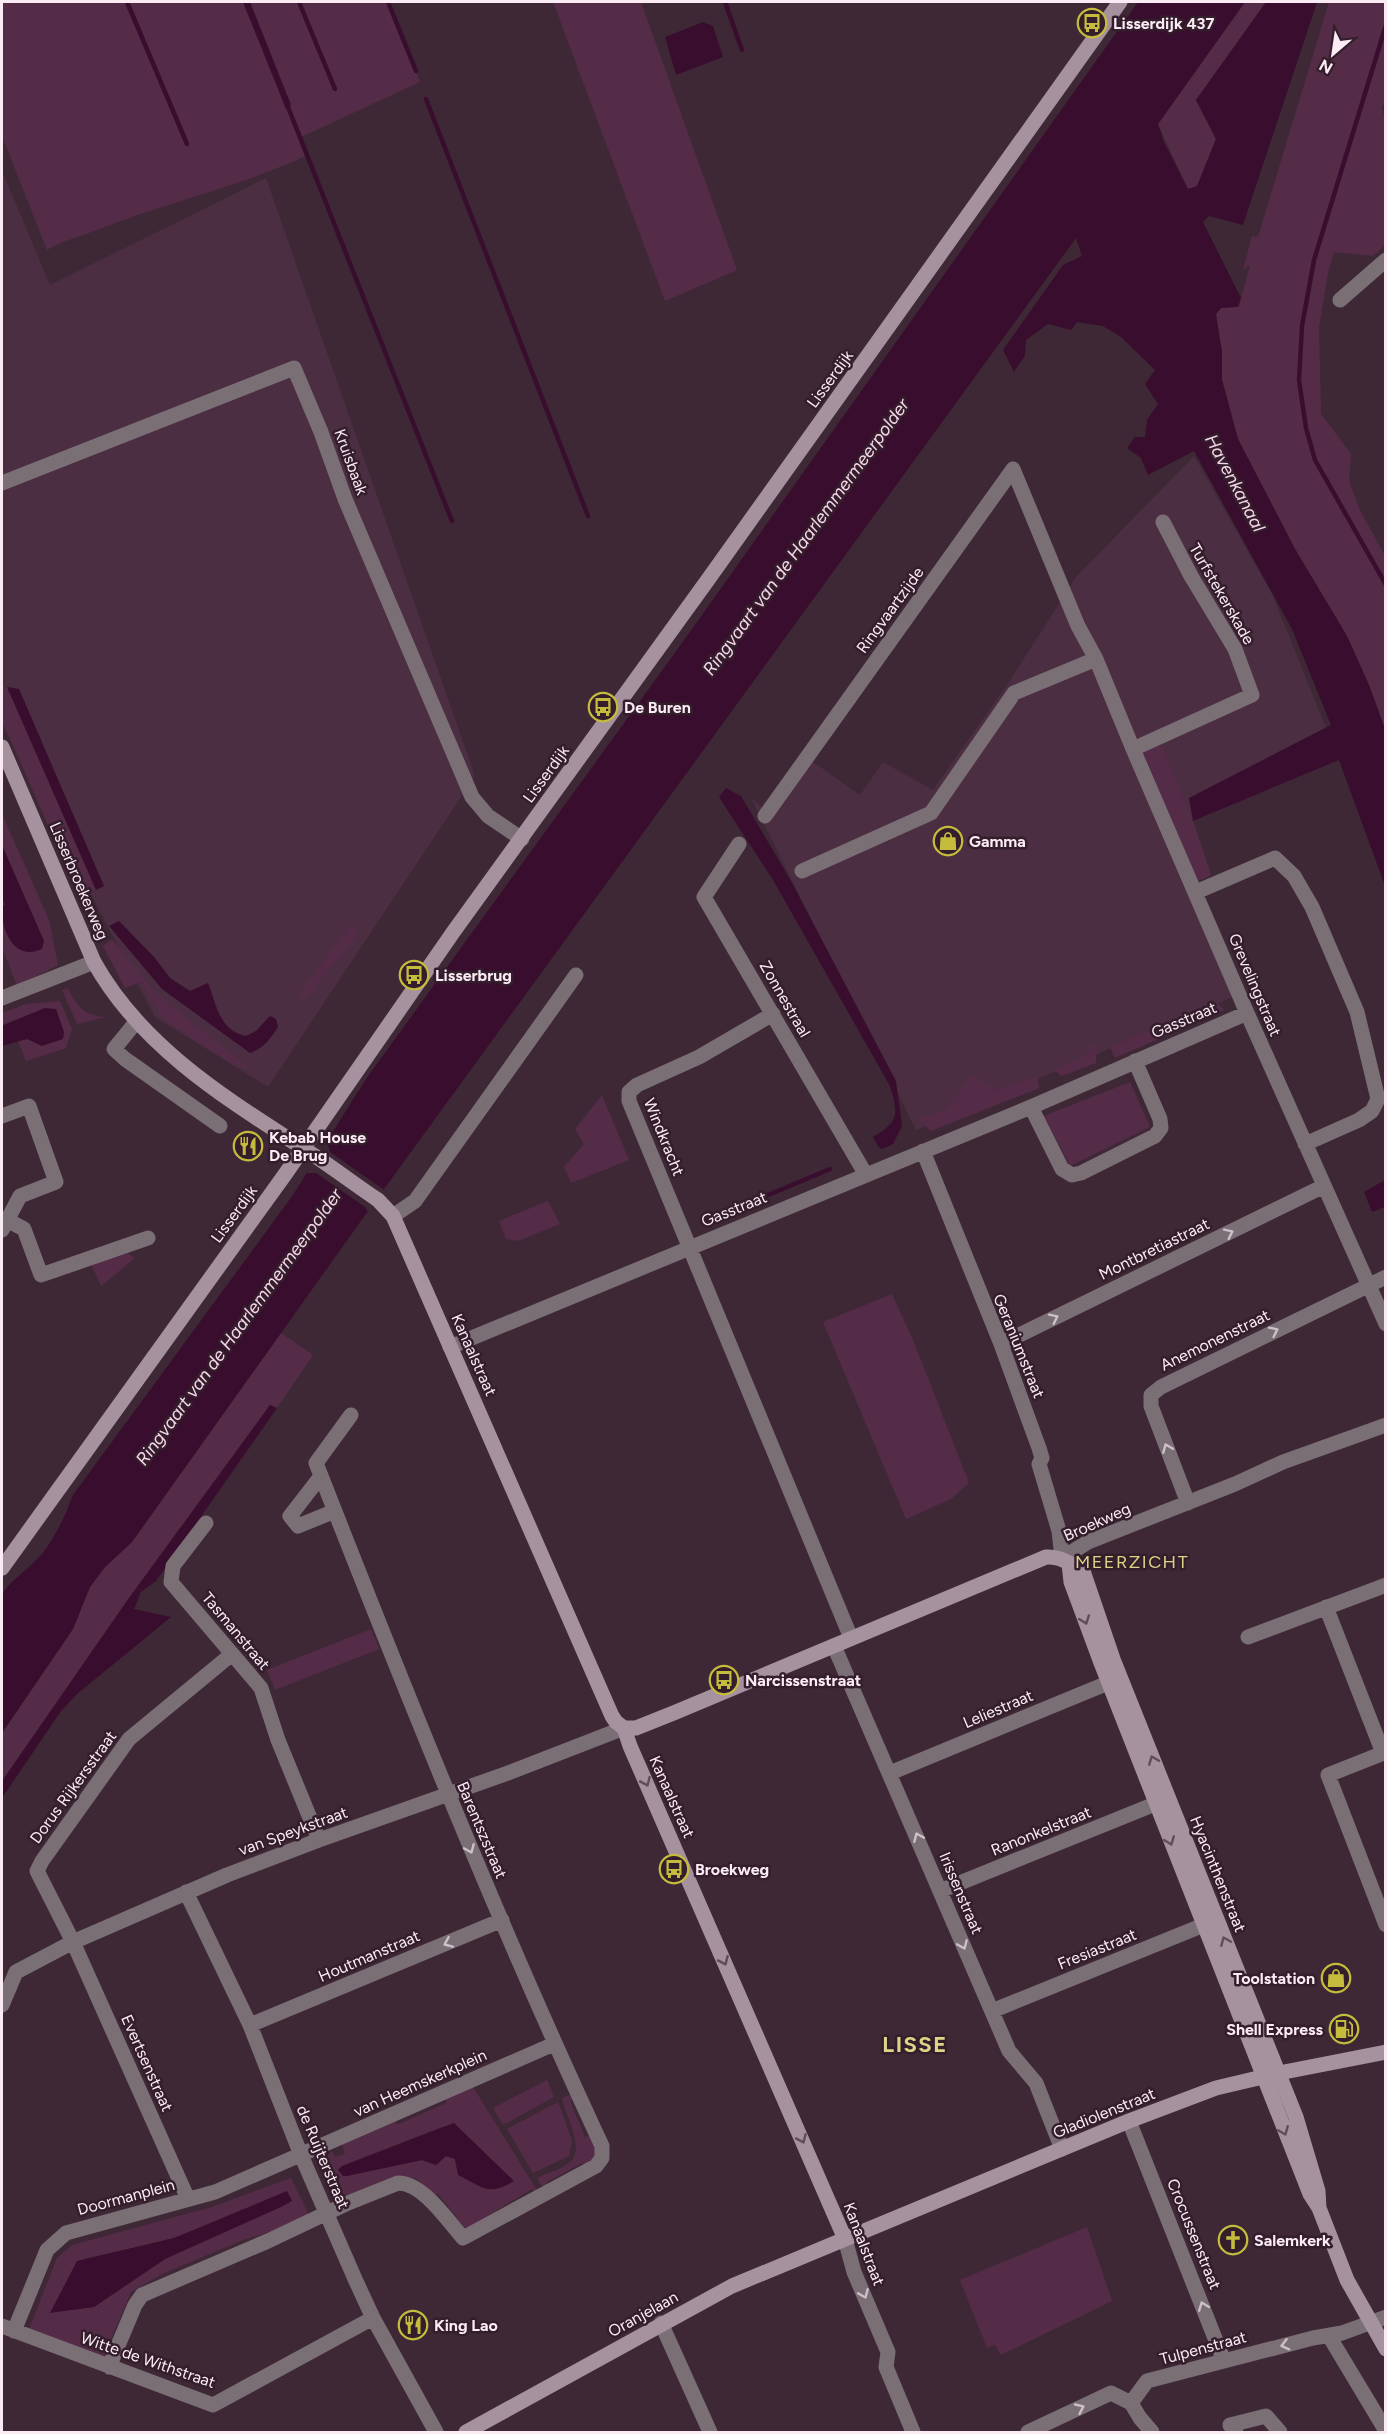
<svg xmlns="http://www.w3.org/2000/svg" width="1387" height="2434" viewBox="0 0 1387 2434" font-family="Figtree,sans-serif">
<rect width="100%" height="100%" fill="#3e2836"/>
<path fill="#4b2e42" d="M2,171L50,285L266,178L475,776L268,1087L155,1017L2,724Z
M1194,456L1272,594L1339,760L1193,821L1162,827L1235,996L916,1130L751,798L766,811L806,757L860,795L883,762L933,790L1009,682L1076,577Z"/>
<path fill="#552c48" fill-rule="evenodd" d="M2,2H243L286,108L291,105L250,2H389L420,82L301,137L308,155C239,187 164,203 94,231C78,237 62,241 47,250L2,136Z
M553,2H641L737,270L665,301Z
M1245,2H1266L1196,100L1216,139L1197,186L1188,189L1158,124Z
M1329,2H1385L1386,103L1382,106L1386,127L1385,245L1373,256L1334,252L1328,273L1319,327L1321,414L1351,454L1349,481L1360,510L1385,556V729L1369,685L1347,636L1295,549L1238,439L1222,379V352L1216,314L1221,308L1239,306L1250,265L1243,270L1252,236L1258,237Z
M7,687L96,890L79,896L2,720V689Z
M1162,746L1193,821L1211,875L1197,882L1142,749Z
M2,814L49,920L58,965L17,986L2,947V919L13,945L2,845Z
M351,924L358,935L306,998H296Z
M112,939L156,993L250,1069L229,1062L165,1020L141,982L125,988L103,946Z
M68,988C77,1007 85,1016 106,1017L77,1024L62,990Z
M60,1001L72,1029L66,1048L26,1061L18,1041L28,1039L45,1008L2,1025V1013L26,1004Z
M1217,1002L1224,1010L1115,1058L1110,1047Z
M1092,1042L1097,1047L1096,1063L1062,1076L1054,1070L1089,1053Z
M973,1074L995,1090L1037,1076L1039,1088L931,1131L918,1119L944,1111Z
M1130,1082L1150,1127L1070,1166L1044,1116Z
M602,1095L629,1160L571,1183L564,1167L584,1144L575,1129Z
M548,1201L560,1224L518,1241L506,1239L499,1221Z
M125,1251L135,1258L101,1286L91,1264Z
M892,1294L913,1340L969,1483L951,1499L906,1519L823,1322Z
M281,1333L313,1355L277,1408L270,1405L129,1598L2,1781V1733L73,1629L90,1587L105,1567L132,1542Z
M371,1629L379,1649L275,1690L267,1670Z
M547,2080L554,2097L503,2125L493,2108Z
M473,2087L538,2192L535,2194L532,2189L471,2226L464,2228L454,2220L457,2217L438,2194L434,2196C429,2191 422,2182 416,2179C398,2170 360,2202 332,2193C324,2174 317,2168 332,2151L335,2157L345,2154L342,2144L395,2121L397,2125L446,2103L445,2099ZM444,2126L460,2130L513,2181L458,2175L455,2159L446,2156L436,2165L422,2160L347,2176L338,2170L342,2166Z
M571,2094L573,2099L570,2101L585,2137L590,2135L595,2148V2157L584,2166L582,2163L547,2182L549,2187L543,2189L537,2178C547,2173 563,2169 571,2161C585,2148 565,2114 562,2098Z
M558,2102L572,2140L569,2156L533,2173L507,2129Z
M291,2178L307,2211V2216L289,2226L243,2240L162,2274L131,2292L111,2339L107,2364L27,2334L57,2258L72,2245L212,2207ZM291,2201L165,2259L94,2307L67,2310L83,2259L156,2243Z
M1087,2227L1112,2301L1001,2355L995,2345L987,2348L960,2280Z"/>
<path fill="#390d2d" d="M243,2H250L291,105L286,109Z
M1138,2H1245L1158,124L1164,142L1188,189L1197,186L1216,139L1196,100L1266,2H1317L1243,225L1209,216L1203,222L1241,298L1238,307L1221,308L1216,314L1222,352V380L1238,439L1295,549L1347,636L1369,685L1385,729V886L1339,760L1193,821L1189,798L1331,725L1292,629L1194,451L1148,475L1141,458L1127,448L1135,437H1145L1147,420L1158,404L1145,384L1155,370L1121,337L1103,326L1077,322L1071,330L1048,324L1026,340L1025,356L1014,372L1003,350L1063,265L1082,256L1076,238L368,1211L132,1542L105,1567L90,1587L73,1629L2,1733V1594C13,1578 29,1569 42,1554C56,1536 65,1516 73,1495L293,1195L366,1079L677,650Z
M703,22L713,26L723,57L676,75L665,37Z
M7,687L19,689L104,886L96,890Z
M726,788L741,796L792,883L896,1081L902,1126L893,1144L882,1149L879,1148L873,1137C900,1121 898,1114 890,1086L773,880L719,797Z
M2,845L44,941L42,949C14,962 1,930 2,907L5,905L2,897Z
M119,921L155,958L170,978L190,991L208,983C217,1006 219,1030 246,1036L256,1031L270,1016L276,1019L278,1027C270,1039 264,1048 250,1053L162,989L109,926Z
M45,1008L56,1009L64,1032L63,1039L42,1046L27,1039L2,1046V1026Z
M1385,1180V1207L1372,1212L1364,1192Z
M270,1405L277,1408L156,1581L141,1592L134,1609L171,1617L77,1694L61,1711L2,1798V1781L129,1598Z
M454,2123L514,2181C488,2197 483,2187 458,2175L455,2159L446,2156L436,2165L422,2160L347,2176H343L338,2170L342,2166Z
M287,2191L292,2201L281,2207L165,2259L94,2307L50,2313L77,2261L174,2238Z"/>
<path fill="#3e2836" d="M327,1141L330,1152L387,1192L369,1214L365,1207L316,1173H305Z"/>
<g fill="none" stroke-linecap="round" stroke-linejoin="round">
<path stroke="#390d2d" stroke-width="4.5" d="M127,2L187,144
M299,2L335,89
M388,2L416,71
M725,2L742,50
M1386,25L1314,260L1302,326L1299,380L1306,428L1315,460L1386,585
M426,99L588,516
M288,107L452,521
M704,1222L830,1169"/>
<path stroke="#7b6f76" stroke-width="15" d="M1340,300L1386,260
M2,483L294,368L321,432L345,499L472,797L488,816L522,839
M1133,749L1252,695L1235,649L1191,576L1163,522
M765,816L1013,469L1078,626L1096,659L1133,749L1247,1013L1386,1324
M739,844L704,897L866,1175
M802,871L931,813L1014,693L1096,659
M1196,892L1275,858L1294,876L1312,907L1357,1012L1378,1099L1372,1111L1359,1120L1305,1144
M2,998L94,962
M773,1014L699,1057L637,1085L629,1092V1101L851,1638
M136,1022L114,1049L125,1059L220,1126
M1031,1107L1062,1169L1072,1175L1081,1173L1155,1136L1161,1128L1160,1119L1135,1061
M2,1116L29,1106L56,1182L20,1196L2,1230
M923,1151L1001,1344L1039,1448L1042,1458L1039,1464L1059,1531L1062,1558L1088,1542L1235,1484L1283,1462L1386,1425
M393,1216L415,1201L576,975
M7,1220L24,1229L41,1275L148,1238
M1001,1344L1324,1186
M450,1347L1031,1107L1247,1013
M321,1476L290,1516L298,1526L335,1511
M1188,1503L1151,1406V1395L1161,1387L1386,1277
M206,1523L173,1566L171,1582L261,1688L278,1740L319,1840
M1326,1607L1383,1753
M1248,1637L1386,1585
M834,1646L1009,2051L1036,2083L1062,2149
M1386,1752L1328,1775L1386,1925
M890,1773L1120,1678
M940,1891L1155,1804
M186,1892L250,2025L301,2155L355,2279L373,2318L436,2432
M2,2005L16,1972L73,1942L227,1875L319,1840L508,1773L624,1728
M992,2011L1216,1920
M250,2025L502,1920
M1129,2121L1224,2361
M188,2199L73,1942L37,1871L42,1861L129,1739L232,1654
M845,2239L854,2272L888,2352L886,2367L913,2432
M661,2323L710,2432
M2,2326L213,2405L373,2318
M14,2331L47,2250L66,2233L215,2192L554,2044
M1329,2336L1386,2431
M109,2367L135,2305L142,2295L268,2241L348,2203L398,2183C423,2183 447,2220 463,2238L596,2166L602,2158V2146C498,1923 406,1693 316,1463L351,1415
M1131,2403L1147,2381L1313,2338L1342,2333L1386,2317
M1131,2403L1140,2418L1152,2432
M1028,2432L1111,2393L1131,2403
M1236,2432L1230,2425L1266,2416L1280,2432"/>
<path stroke="#a5929e" stroke-width="15" d="M2,747L94,962C143,1050 232,1102 315,1156C336,1170 357,1186 378,1200L393,1216L612,1716L616,1722L624,1728L630,1746L845,2239
M1069,1564L1071,1582L1101,1663L1310,2194L1319,2208L1347,2280L1386,2349
M2,1568L286,1173L454,931L707,581L1120,2
M624,1728H636L676,1712L1046,1557C1061,1556 1068,1564 1082,1568L1113,1659L1296,2117L1318,2191L1319,2208
M466,2432L732,2286L845,2239L1129,2121L1216,2088L1279,2073L1386,2052"/>
</g>
<defs><path id="oneway-chevron" d="M-2-3.5L2.5 0L-2 3.5" fill="none" stroke-width="1.6" stroke-linecap="round" stroke-linejoin="round" transform="scale(1.5)"/></defs>
<g stroke="#cec0c9">
<use href="#oneway-chevron" transform="translate(1229 1233) rotate(-26)"/>
<use href="#oneway-chevron" transform="translate(1054 1318) rotate(-26)"/>
<use href="#oneway-chevron" transform="translate(1274 1331) rotate(-26)"/>
<use href="#oneway-chevron" transform="translate(1167 1448) rotate(-112)"/>
<use href="#oneway-chevron" transform="translate(918 1837) rotate(-113)"/>
<use href="#oneway-chevron" transform="translate(470 1849) rotate(67)"/>
<use href="#oneway-chevron" transform="translate(448 1943) rotate(157)"/>
<use href="#oneway-chevron" transform="translate(963 1945) rotate(67)"/>
<use href="#oneway-chevron" transform="translate(864 2294) rotate(67)"/>
<use href="#oneway-chevron" transform="translate(1203 2306) rotate(-111)"/>
<use href="#oneway-chevron" transform="translate(1285 2345) rotate(166)"/>
<use href="#oneway-chevron" transform="translate(1080 2408) rotate(-25)"/>
</g>
<g stroke="#614c5a">
<use href="#oneway-chevron" transform="translate(1085 1620) rotate(70)"/>
<use href="#oneway-chevron" transform="translate(1153 1760) rotate(-112)"/>
<use href="#oneway-chevron" transform="translate(646 1782) rotate(66)"/>
<use href="#oneway-chevron" transform="translate(1170 1841) rotate(69)"/>
<use href="#oneway-chevron" transform="translate(1225 1941) rotate(-113)"/>
<use href="#oneway-chevron" transform="translate(724 1961) rotate(66)"/>
<use href="#oneway-chevron" transform="translate(1284 2131) rotate(68)"/>
<use href="#oneway-chevron" transform="translate(802 2139) rotate(66)"/>
</g>
<defs>
<g id="bus-ring" transform="scale(1.5)"><circle r="9.5" fill="#341e2c" stroke="#c5bc3d" stroke-width="1.5"/><path d="M-5-6H5V4H4V6H2V4H-2V6H-4V4H-5ZM-3.5-4V0h7V-4ZM-3.5 1.2v1.5H-2V1.2ZM2 1.2v1.5H3.5V1.2Z" fill="#c5bc3d"/></g>
<g id="shop-ring" transform="scale(1.5)"><circle r="9.5" fill="#341e2c" stroke="#c5bc3d" stroke-width="1.5"/><path d="M-5-2.5h2.3a2.7 3.5 0 0 1 5.4 0H5L5.5 6h-11ZM-1.5-2.5h3a1.5 2.3 0 0 0-3 0Z" fill="#c5bc3d"/></g>
<g id="restaurant-ring" transform="scale(1.5)"><circle r="9.5" fill="#341e2c" stroke="#c5bc3d" stroke-width="1.5"/><path d="M-5-6h1v4h1v-4h1v4h1v-4h1v5L-1.5 .5V6h-2V.5L-5-1ZM5-6V6H3V1.5H1.5Q1.5-4 5-6Z" fill="#c5bc3d"/></g>
<g id="fuel-ring" transform="scale(1.5)"><circle r="9.5" fill="#341e2c" stroke="#c5bc3d" stroke-width="1.5"/><path d="M-5.5-6h7V0h2V4h1.3V-2.5L3-4.5l.8-.8L6-3V5H2.5V1h-1V6h-7ZM-4.2-4.7v3.2H.2V-4.7Z" fill="#c5bc3d"/></g>
<g id="church-ring" transform="scale(1.5)"><circle r="9.5" fill="#341e2c" stroke="#c5bc3d" stroke-width="1.5"/><path d="M-1.2-6h2.4v3.5h3.3v2.4h-3.3V6h-2.4V-.1h-3.3v-2.4h3.3Z" fill="#c5bc3d"/></g>
</defs>
<g fill-rule="evenodd">
<use href="#bus-ring" x="1092" y="23"/>
<use href="#bus-ring" x="603" y="707"/>
<use href="#shop-ring" x="948" y="841"/>
<use href="#bus-ring" x="414" y="975"/>
<use href="#restaurant-ring" x="248" y="1146"/>
<use href="#bus-ring" x="724" y="1680"/>
<use href="#bus-ring" x="674" y="1869"/>
<use href="#shop-ring" x="1336" y="1978"/>
<use href="#fuel-ring" x="1344" y="2029"/>
<use href="#church-ring" x="1233" y="2240"/>
<use href="#restaurant-ring" x="413" y="2325"/>
</g>
<g text-anchor="middle" dominant-baseline="central" stroke-width="5" stroke-linejoin="round" paint-order="stroke">
<g font-size="16" font-weight="bold" fill="#fbebf5" stroke="#341e2c" text-anchor="start">
<text x="1113" y="23">Lisserdijk 437</text>
<text x="624" y="707">De Buren</text>
<text x="969" y="841">Gamma</text>
<text x="435" y="975">Lisserbrug</text>
<text x="269" y="1137">Kebab House<tspan x="269" dy="18">De Brug</tspan></text>
<text x="745" y="1680">Narcissenstraat</text>
<text x="695" y="1869">Broekweg</text>
<text x="1315" y="1978" text-anchor="end">Toolstation</text>
<text x="1323" y="2029" text-anchor="end">Shell Express</text>
<text x="1254" y="2240">Salemkerk</text>
<text x="434" y="2325">King Lao</text>
</g>
<g font-size="16" fill="#fbebf5" stroke="#341e2c">
<text transform="translate(830 379) rotate(-54)">Lisserdijk</text>
<text transform="translate(351 462) rotate(70)">Kruisbaak</text>
<text transform="translate(1222 594) rotate(60)">Turfstekerskade</text>
<text transform="translate(890 610) rotate(-54)">Ringvaartzijde</text>
<text transform="translate(546 774) rotate(-54)">Lisserdijk</text>
<text transform="translate(79 881) rotate(67)">Lisserbroekerweg</text>
<text transform="translate(1255 985) rotate(67)">Grevelingstraat</text>
<text transform="translate(785 999) rotate(60)">Zonnestraal</text>
<text transform="translate(1184 1020) rotate(-23)">Gasstraat</text>
<text transform="translate(664 1137) rotate(68)">Windkracht</text>
<text transform="translate(734 1209) rotate(-22)">Gasstraat</text>
<text transform="translate(234 1214) rotate(-54)">Lisserdijk</text>
<text transform="translate(1154 1249) rotate(-26)">Montbretiastraat</text>
<text transform="translate(1215 1340) rotate(-26)">Anemonenstraat</text>
<text transform="translate(1019 1346) rotate(68)">Geraniumstraat</text>
<text transform="translate(474 1355) rotate(66)">Kanaalstraat</text>
<text transform="translate(1097 1522) rotate(-24)">Broekweg</text>
<text transform="translate(236 1631) rotate(50)">Tasmanstraat</text>
<text transform="translate(998 1709) rotate(-23)">Leliestraat</text>
<text transform="translate(73 1787) rotate(-54)">Dorus Rijkersstraat</text>
<text transform="translate(672 1797) rotate(66)">Kanaalstraat</text>
<text transform="translate(482 1830) rotate(67)">Barentszstraat</text>
<text transform="translate(293 1831) rotate(-20)">van Speykstraat</text>
<text transform="translate(1041 1831) rotate(-22)">Ranonkelstraat</text>
<text transform="translate(1218 1874) rotate(68)">Hyacinthenstraat</text>
<text transform="translate(961 1893) rotate(67)">Irissenstraat</text>
<text transform="translate(1097 1949) rotate(-22)">Fresiastraat</text>
<text transform="translate(369 1956) rotate(-23)">Houtmanstraat</text>
<text transform="translate(147 2063) rotate(66)">Evertsenstraat</text>
<text transform="translate(420 2083) rotate(-24)">van Heemskerkplein</text>
<text transform="translate(1104 2113) rotate(-22)">Gladiolenstraat</text>
<text transform="translate(323 2157) rotate(67)">de Ruijterstraat</text>
<text transform="translate(126 2197) rotate(-15)">Doormanplein</text>
<text transform="translate(1194 2234) rotate(68)">Crocussenstraat</text>
<text transform="translate(864 2244) rotate(69)">Kanaalstraat</text>
<text transform="translate(643 2314) rotate(-29)">Oranjelaan</text>
<text transform="translate(1203 2348) rotate(-15)">Tulpenstraat</text>
<text transform="translate(148 2360) rotate(19)">Witte de Withstraat</text>
</g>
<g font-size="18" font-style="italic" fill="#f6d6ea" stroke="#341e2c">
<text transform="translate(1235 483) rotate(62)">Havenkanaal</text>
<text transform="translate(806 537) rotate(-54)">Ringvaart van de Haarlemmermeerpolder</text>
<text transform="translate(239 1327) rotate(-54)">Ringvaart van de Haarlemmermeerpolder</text>
</g>
<g font-size="18" letter-spacing="1.5" fill="#dbd687" stroke="#341e2c">
<text x="1132" y="1562">MEERZICHT</text>
</g>
<g font-size="22" font-weight="bold" letter-spacing="1.5" fill="#dbd687" stroke="#341e2c">
<text x="915" y="2044">LISSE</text>
</g>
</g>
<rect width="1387" height="2434" fill="none" stroke="#fbebf5" stroke-width="6"/>
<g transform="translate(1333 54) rotate(209)" stroke="#341e2c" stroke-width="4.5" paint-order="stroke">
<path d="M0-4.5L10 22L0 15L-10 22Z" fill="#fbebf5"/>
<text y="-9" font-size="16" font-weight="bold" text-anchor="middle" fill="#fbebf5">N</text>
</g>
</svg>
